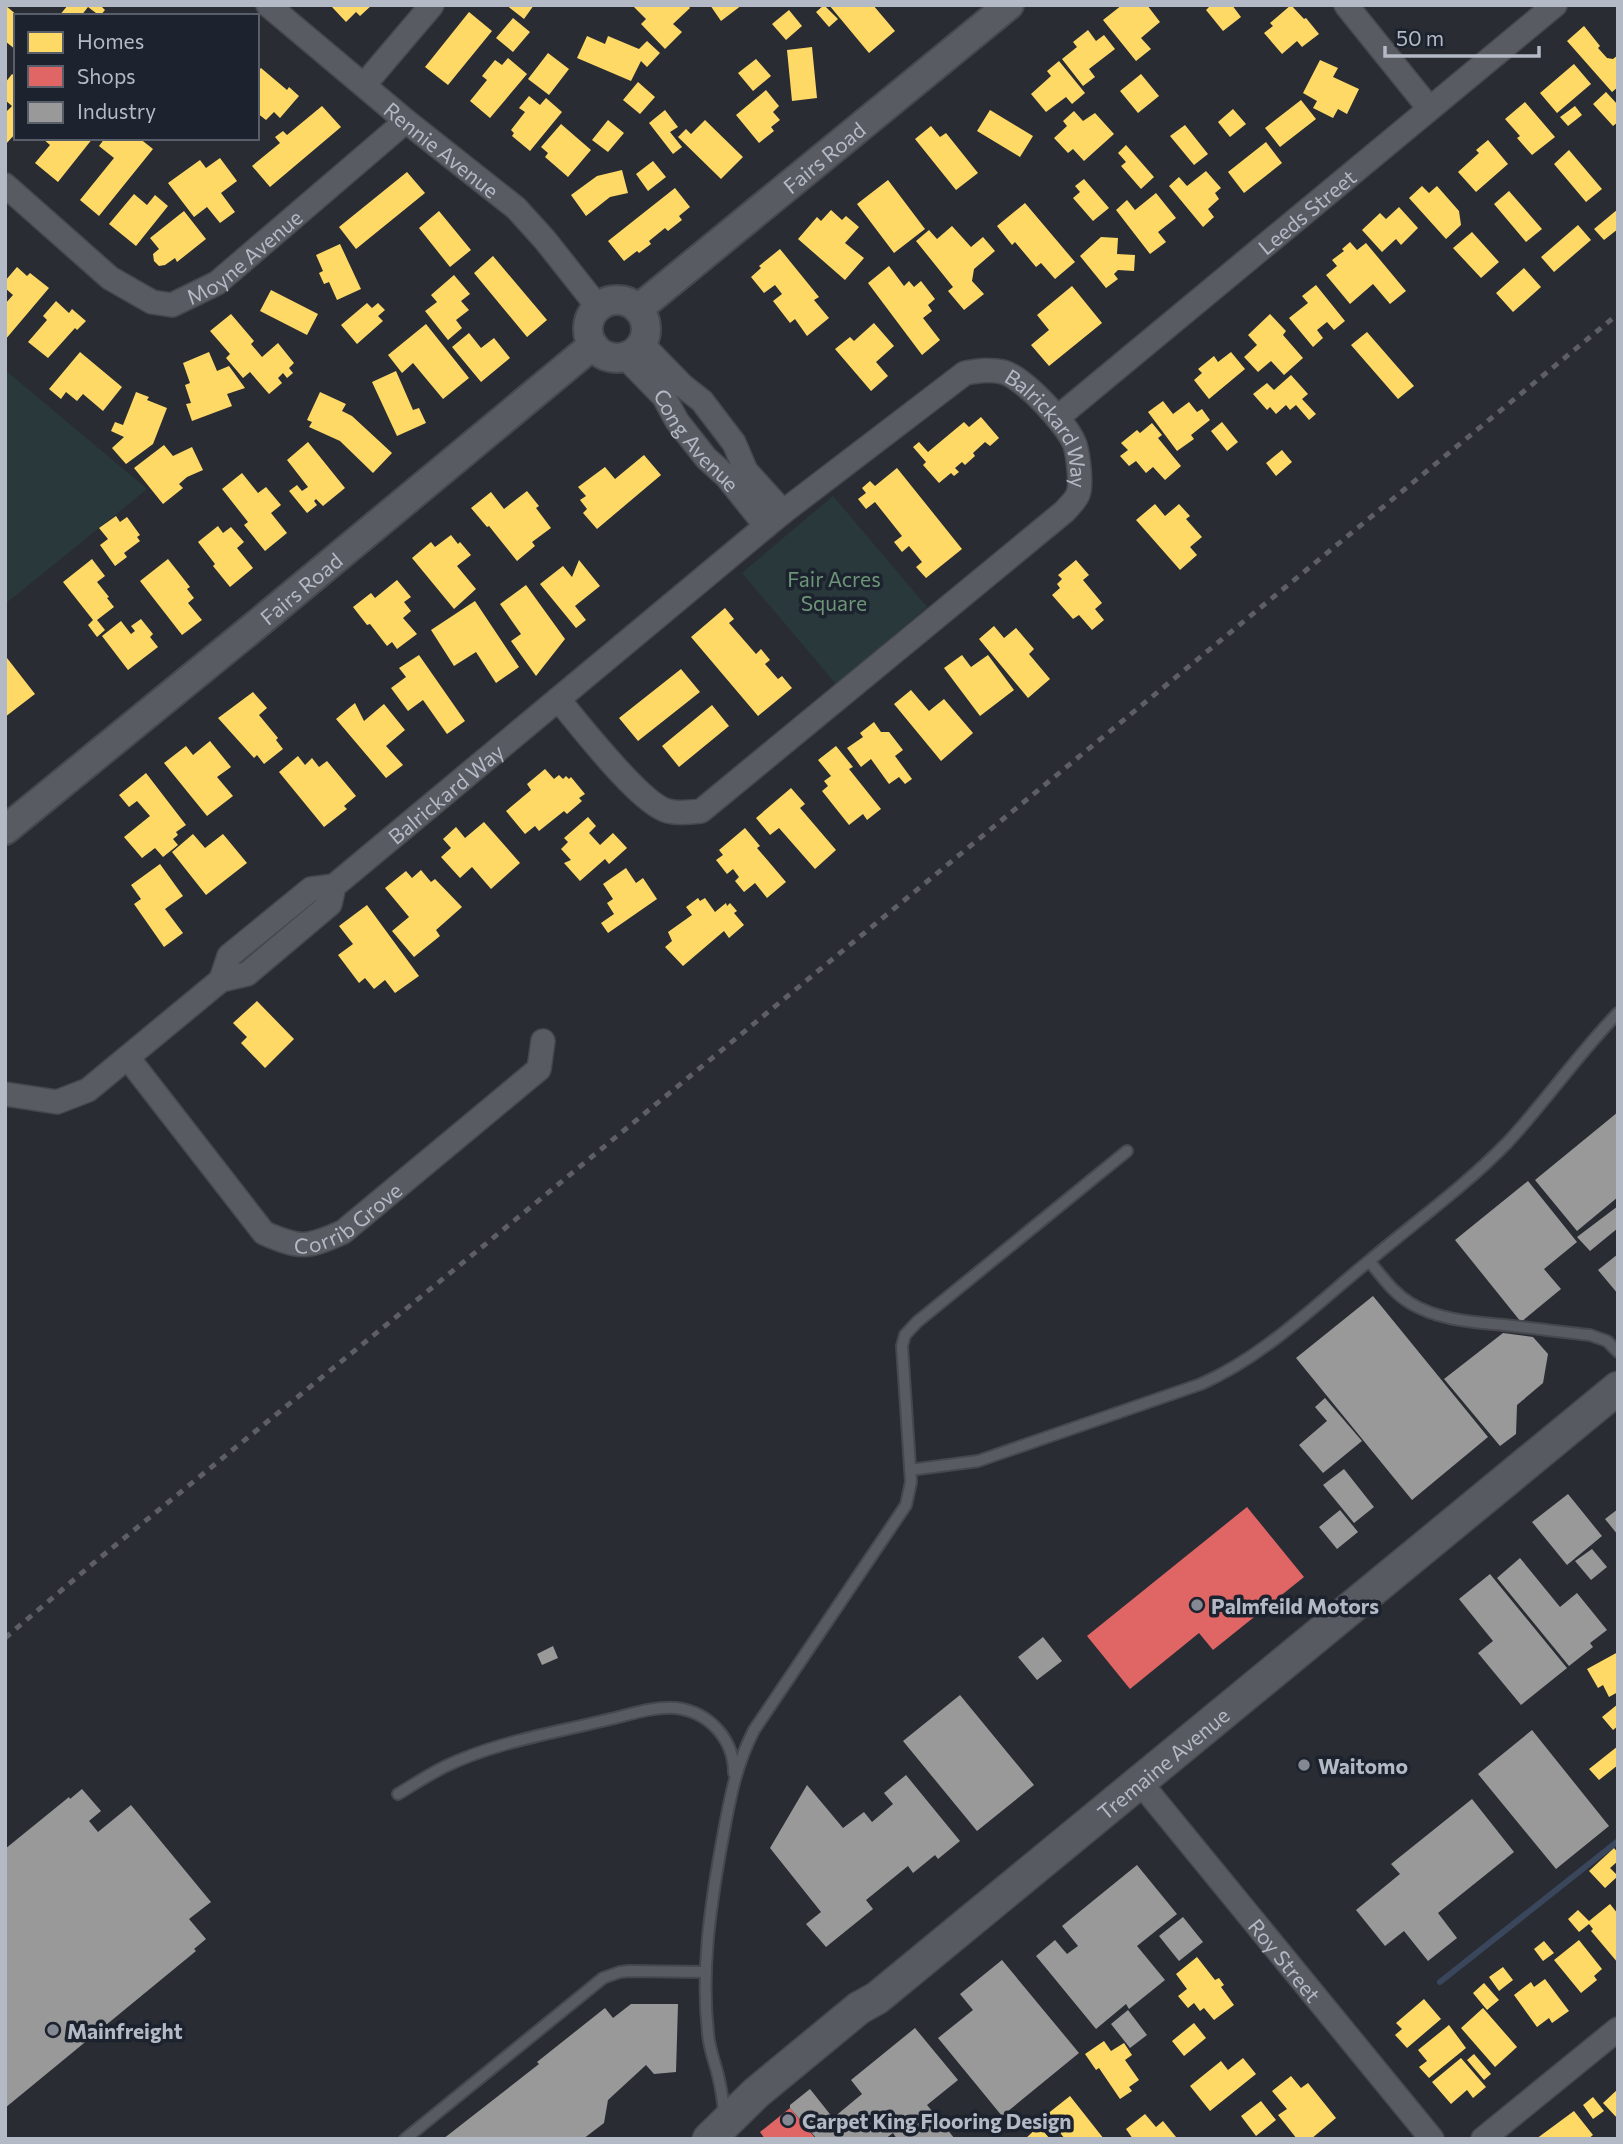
<svg xmlns="http://www.w3.org/2000/svg" width="1623" height="2144" viewBox="0 0 1623 2144" font-family="Commissioner,sans-serif">
<rect width="100%" height="100%" fill="#292d33"/>
<path fill="#29393b" d="M5,370L147,489L5,604Z
M833,496L927,607L836,684L742,573Z"/>
<path fill="#ffd966" d="M5,5L18,16H16V50L5,41Z
M68,5H100L105,10L100,16L88,7L81,16H59Z
M334,5H372L360,16L356,12L346,22L332,7Z
M506,5H534L524,19Z
M632,5H688L690,8L673,24L682,32L665,49L641,24L646,19Z
M710,5H742L721,21Z
M824,5L838,19L829,27L816,12Z
M829,5H873L895,31L869,53Z
M1122,5H1147L1160,22L1141,38L1151,49L1136,61L1103,20Z
M1208,5H1232L1241,17L1223,31L1206,10L1209,7Z
M1291,5L1304,19L1306,18L1319,34L1302,47L1297,41L1282,54L1264,33L1273,26L1270,23Z
M789,10L802,26L786,40L772,24Z
M469,12L492,31L448,85L425,67Z
M513,18L530,32L513,52L496,38Z
M1584,26L1600,46L1598,48L1607,58L1613,59L1618,55V87L1612,92L1567,41Z
M1088,30L1096,41L1104,35L1115,49L1089,69L1095,77L1083,86L1062,59L1077,47L1073,42Z
M587,36L605,44L608,36L639,49L647,41L660,53L647,67L641,61L631,81L577,58Z
M812,47L817,98L792,101L787,50Z
M548,53L569,69L549,95L528,79Z
M508,58L527,74L490,118L470,101L487,80L482,76L495,60L502,65Z
M756,59L771,76L753,91L738,73Z
M1320,60L1338,68L1333,77L1359,89L1347,114L1338,109L1333,118L1313,108L1317,101L1303,93Z
M1059,61L1085,93L1072,104L1066,97L1046,112L1031,94L1051,76L1047,71Z
M1574,64L1591,84L1557,113L1540,93Z
M261,68L287,90L289,87L299,96L280,118L274,112L266,120L257,113V72Z
M12,74L16,77V133L5,145V113L12,106L5,100V83Z
M1141,74L1159,96L1138,113L1120,91Z
M638,82L655,97L640,114L623,100Z
M766,90L779,106L773,112L780,120L771,127L774,131L759,143L736,115Z
M1606,92L1618,105V122L1613,126L1593,104Z
M529,96L540,105L546,98L562,112L530,151L512,136L514,133L511,130L525,112L519,108Z
M1301,100L1316,119L1280,147L1265,128Z
M1525,102L1555,137L1532,155L1517,138L1520,136L1505,119Z
M322,106L341,127L270,187L252,166L280,143L275,137L283,131L287,135Z
M1575,106L1582,115L1568,126L1560,117Z
M1233,109L1246,124L1230,137L1218,122Z
M665,110L678,127L670,132L682,147L673,154L649,123Z
M990,110L1033,136L1020,157L977,131Z
M1074,111L1083,121L1095,113L1114,134L1084,161L1073,149L1068,153L1054,138L1067,126L1063,121Z
M608,120L624,133L608,152L592,140Z
M705,120L743,157L721,179L678,137L686,129L691,134Z
M561,124L591,150L568,177L545,157L548,153L541,147Z
M1185,125L1208,154L1194,165L1170,136Z
M931,126L940,137L946,133L978,173L956,190L915,139Z
M42,138H93L58,182L35,163L50,145Z
M105,138H139L153,149L99,216L80,200L114,158L99,146Z
M1488,140L1508,164L1476,192L1458,172L1479,153L1476,150Z
M1266,142L1282,163L1244,193L1228,172Z
M1126,145L1154,177L1141,189L1121,166L1126,162L1118,153Z
M1569,150L1602,189L1586,202L1554,164Z
M220,158L237,181L221,193L235,212L220,223L207,207L194,217L168,183L200,160L206,168Z
M653,161L666,177L648,191L636,174Z
M622,170L628,193L610,197L586,216L571,195L597,176Z
M1206,171L1221,188L1215,193L1219,199L1208,209L1214,217L1203,227L1169,186L1179,177L1187,186Z
M407,172L425,193L356,249L339,227Z
M1084,179L1109,208L1093,221L1073,198L1080,192L1075,186Z
M888,180L925,229L894,253L857,204Z
M1422,186L1429,193L1437,186L1459,211L1461,225L1446,239L1409,198Z
M675,188L690,207L679,216L682,220L668,231L665,228L649,241L651,244L639,253L637,251L624,261L608,241Z
M1509,191L1542,229L1526,242L1494,204Z
M1156,193L1176,218L1158,232L1166,242L1150,254L1116,210L1127,200L1135,210Z
M134,194L147,205L155,195L168,206L136,246L109,224Z
M1025,203L1075,262L1055,279L1041,263L1036,267L1015,242L1012,245L997,226Z
M1399,207L1418,228L1401,245L1396,239L1382,252L1362,230L1380,213L1386,219Z
M1618,209V229L1604,240L1594,229Z
M831,210L842,220L846,216L859,227L845,243L864,258L845,280L798,239L817,217L821,221Z
M184,211L206,239L177,262L175,258L165,265L159,266L154,261L153,254L159,249L150,238Z
M439,211L471,250L450,267L419,228Z
M1578,225L1591,240L1554,272L1541,257Z
M952,226L971,247L983,237L995,251L974,269L972,281L984,294L964,310L948,291L953,287L916,241L929,230L937,239Z
M1472,232L1499,262L1481,278L1453,248Z
M1101,237L1118,238L1117,254L1135,255L1134,271L1118,270L1114,274L1118,279L1106,288L1080,256Z
M1350,242L1357,250L1366,243L1406,291L1390,304L1373,284L1350,304L1326,275L1337,266L1332,260L1344,251L1342,249Z
M340,244L361,289L337,300L329,282L324,284L319,273L323,271L316,255Z
M780,249L819,297L814,300L829,318L807,336L795,319L790,323L773,301L782,294L775,285L764,293L751,277L761,268L759,266Z
M493,256L547,320L527,337L474,273Z
M889,266L904,286L909,281L914,287L921,281L935,299L928,305L932,311L923,318L940,340L922,355L868,283Z
M17,267L27,276L30,273L49,288L5,340V304L13,295L5,288V281Z
M1524,268L1541,287L1513,312L1496,293Z
M454,275L470,294L461,301L469,310L456,320L462,328L448,340L425,311L437,302L431,295Z
M1316,285L1345,321L1334,330L1327,322L1317,330L1323,338L1313,347L1289,318L1308,303L1302,296Z
M1072,286L1102,323L1049,366L1031,345L1049,330L1037,315Z
M271,290L318,314L307,335L260,311Z
M56,301L69,313L72,309L86,321L77,330L75,328L48,358L28,342L47,320L43,316Z
M367,303L372,308L378,303L385,310L378,316L383,321L357,344L341,325Z
M231,314L254,341L251,344L262,357L278,343L294,363L289,368L293,373L287,378L283,373L278,378L282,383L269,394L250,372L243,378L226,358L230,354L210,331Z
M1270,314L1286,331L1283,335L1303,358L1284,375L1271,361L1258,372L1244,357L1257,345L1248,335Z
M874,323L894,346L876,362L888,376L871,391L835,349L850,337L854,341Z
M426,324L469,378L443,399L413,363L402,373L388,355Z
M1367,332L1414,386L1398,399L1351,345Z
M469,333L481,348L494,338L510,358L481,382L452,347Z
M80,352L122,387L103,411L83,394L77,401L66,392L61,399L49,389Z
M209,352L217,371L229,366L245,388L227,394L232,406L192,421L186,404L191,403L185,385L190,383L183,363Z
M1231,352L1245,369L1209,399L1194,380L1202,373L1198,369L1214,356L1218,362Z
M396,371L413,410L419,408L426,423L397,436L372,382Z
M1291,375L1308,394L1302,399L1316,414L1309,420L1296,405L1290,410L1286,405L1276,414L1270,407L1267,410L1253,394L1267,383L1274,390Z
M136,392L149,397L147,400L167,408L153,444L126,464L112,448L124,437L111,431L115,422L123,425Z
M320,392L346,404L342,411L352,416L392,453L373,473L340,441L309,427L312,422L307,420Z
M1163,401L1173,414L1189,402L1197,412L1202,409L1210,420L1191,435L1194,439L1177,451L1148,412Z
M981,417L999,438L990,446L985,442L973,453L975,456L965,465L962,462L955,468L959,472L954,476L951,473L939,483L923,465L926,462L913,447L919,442L928,452L964,422L969,427Z
M1222,422L1238,442L1227,451L1211,431Z
M1152,423L1162,435L1158,438L1181,466L1165,480L1153,467L1146,473L1136,461L1129,466L1120,456L1128,450L1121,443L1137,430L1140,433Z
M308,442L345,488L323,506L316,499L314,501L317,505L307,513L289,491L297,485L302,491L308,487L287,460Z
M164,445L173,456L192,447L203,470L187,477L179,484L183,488L163,504L134,468Z
M1282,450L1292,462L1276,476L1266,463Z
M644,455L661,475L597,529L583,513L587,509L580,500L586,496L578,487L605,467L615,479Z
M897,468L962,549L926,578L916,567L922,562L909,546L902,552L894,542L902,536L875,502L866,509L858,499L866,493L862,488L870,481L875,486Z
M242,473L258,493L266,487L281,505L271,513L287,533L265,551L244,525L248,522L222,489Z
M527,491L539,506L536,508L551,528L532,542L535,546L517,561L489,526L487,527L471,508L491,492L504,509Z
M1155,504L1165,516L1179,504L1190,516L1186,519L1202,537L1190,547L1197,555L1180,570L1136,520Z
M116,516L120,522L127,517L140,535L137,537L140,541L124,553L127,557L115,566L100,545L108,539L99,528Z
M218,526L223,533L231,527L244,542L237,548L253,568L230,587L213,566L215,564L198,542Z
M451,535L458,544L460,542L471,555L457,566L476,589L454,609L412,558L431,542L435,547Z
M92,559L105,576L97,582L109,597L107,598L114,607L97,620L105,630L97,637L88,625L93,620L63,582Z
M168,559L190,587L187,589L194,598L188,603L202,620L182,635L140,581Z
M579,560L600,586L575,606L586,620L576,628L540,584L563,566L572,577Z
M1076,560L1089,575L1083,580L1102,603L1095,609L1104,620L1092,630L1079,615L1073,619L1052,595L1060,588L1057,584L1062,579L1058,575Z
M397,580L411,597L404,602L411,611L403,618L417,634L397,649L392,642L387,646L370,624L367,625L353,607L371,593L375,598Z
M526,585L565,639L536,676L511,641L521,634L500,604Z
M475,601L519,667L496,683L476,652L454,666L431,630Z
M725,608L734,619L729,623L756,654L761,649L770,660L765,664L778,679L782,676L792,688L758,716L691,637Z
M141,619L153,634L150,637L158,647L128,670L102,636L121,621L131,634L135,631L131,626Z
M994,626L1004,638L1016,628L1034,649L1029,654L1050,679L1028,698L979,639Z
M419,655L465,721L447,734L423,700L408,711L391,688L406,677L399,668Z
M962,655L971,667L988,655L1014,690L980,716L944,668Z
M7,658L35,694L5,717V660Z
M681,669L700,692L638,741L619,718Z
M911,690L929,711L944,699L973,733L941,761L894,704Z
M253,692L267,708L259,715L278,738L276,740L283,749L264,764L257,755L254,758L218,718Z
M355,703L364,721L384,704L405,730L386,746L403,765L386,778L336,719Z
M712,705L729,726L679,767L662,746Z
M874,722L881,732H889L903,750L895,756L912,779L905,784L899,777L889,784L871,759L861,767L847,748L863,737L860,733Z
M210,741L231,767L217,777L233,796L207,816L164,763L186,746L193,755Z
M836,746L853,767L849,769L881,809L867,820L863,814L849,825L822,791L828,786L824,781L831,776L818,760Z
M298,756L305,765L312,758L319,767L327,761L356,796L344,806L347,809L324,827L279,772Z
M545,769L554,779L559,775L563,779L566,776L569,779L571,777L585,794L579,798L582,801L567,814L564,811L539,831L535,826L525,834L506,811L531,790L527,784Z
M146,773L186,825L176,832L178,835L173,839L178,845L163,857L155,848L142,858L124,837L150,816L137,801L129,807L119,795Z
M791,788L805,804L800,808L836,850L815,869L779,828L770,835L756,818Z
M588,817L596,826L589,833L600,845L613,833L627,848L609,864L605,859L580,881L564,863L571,860L561,849L568,842L564,838Z
M484,822L520,863L491,889L472,867L460,878L441,857L451,848L443,839L456,827L465,838Z
M745,828L760,846L757,848L786,882L767,898L755,883L744,892L735,881L739,877L733,869L727,874L716,860L723,855L719,850Z
M193,834L205,848L223,834L247,863L206,895L172,852Z
M160,864L183,896L165,909L183,933L164,947L134,904L141,899L131,885Z
M626,868L636,883L643,878L657,899L608,933L601,923L614,914L607,903L613,899L603,884Z
M421,870L431,882L435,879L462,907L436,930L440,936L414,957L392,931L409,917L385,888L406,871L412,878Z
M698,898L700,901L705,898L715,912L726,903L727,906L730,903L737,911L734,913L744,925L729,938L724,931L683,966L665,947L672,941L668,932L692,915L686,907Z
M367,905L419,976L395,993L385,980L374,989L365,978L359,983L338,955L353,944L339,926Z
M257,1001L294,1039L265,1068L241,1043L247,1037L233,1023Z
M1618,1652V1692L1609,1697L1603,1685L1598,1688L1587,1669Z
M1618,1704V1726L1613,1730L1602,1717Z
M1618,1746V1765L1599,1780L1589,1769Z
M1614,1848L1618,1853V1861L1610,1868L1618,1876L1605,1888L1589,1871Z
M1610,1904L1618,1914V1963L1591,1931L1593,1929L1589,1924L1579,1932L1568,1919L1578,1910L1589,1921Z
M1579,1940L1602,1969L1594,1976L1597,1980L1581,1993L1554,1960Z
M1544,1941L1554,1953L1543,1961L1534,1949Z
M1197,1957L1215,1980L1219,1978L1224,1985L1221,1987L1234,2005L1214,2020L1204,2008L1200,2011L1194,2003L1188,2008L1178,1996L1187,1989L1176,1974Z
M1503,1967L1513,1980L1499,1991L1489,1977Z
M1545,1979L1569,2011L1552,2023L1549,2018L1537,2027L1514,1995L1531,1982L1534,1987Z
M1484,1983L1499,2000L1487,2010L1473,1993Z
M1424,1999L1441,2019L1407,2048L1395,2035L1402,2029L1396,2023Z
M1483,2008L1517,2047L1495,2067L1461,2028Z
M1194,2023L1206,2038L1184,2056L1172,2041Z
M1449,2025L1466,2048L1429,2078L1419,2067L1427,2061L1418,2050Z
M1104,2041L1111,2051L1124,2043L1132,2055L1125,2060L1139,2080L1129,2087L1132,2091L1120,2099L1099,2068L1096,2070L1085,2054Z
M1474,2054L1491,2074L1484,2080L1467,2060Z
M1243,2058L1256,2074L1210,2111L1190,2086L1221,2061L1228,2070Z
M1461,2058L1486,2087L1473,2098L1467,2090L1451,2104L1432,2082Z
M1291,2076L1301,2088L1308,2083L1336,2118L1311,2139H1297L1278,2115L1287,2109L1272,2091Z
M1618,2089V2119L1603,2103Z
M1070,2096L1104,2139H1065L1046,2115Z
M1593,2097L1604,2111L1593,2119L1583,2105Z
M1261,2101L1276,2120L1256,2136L1241,2116Z
M1574,2111L1593,2135L1588,2139H1536Z
M1145,2114L1156,2127L1163,2121L1176,2137L1174,2139H1133L1126,2129Z
M1039,2126L1050,2139H1025Z"/>
<path fill="#e06666" d="M1247,1507L1304,1577L1213,1650L1199,1633L1130,1689L1087,1636Z
M790,2108L816,2139H765L760,2132Z"/>
<path fill="#999" d="M1618,1112V1197L1577,1231L1535,1180Z
M1528,1181L1577,1242L1544,1269L1561,1289L1521,1322L1455,1240Z
M1618,1206V1228L1590,1251L1577,1237Z
M1618,1254V1294L1598,1270Z
M1373,1296L1488,1437L1412,1500L1296,1358Z
M1503,1333L1533,1337L1548,1354L1543,1383L1517,1405L1516,1434L1500,1446L1444,1379Z
M1325,1398L1362,1441L1323,1473L1299,1445L1327,1421L1315,1407Z
M1344,1469L1374,1507L1354,1523L1323,1485Z
M1568,1494L1602,1536L1567,1565L1532,1522Z
M1618,1509V1535L1605,1519Z
M1340,1510L1358,1532L1337,1549L1319,1527Z
M1592,1549L1607,1567L1591,1580L1575,1561Z
M1520,1558L1560,1607L1577,1593L1607,1630L1590,1643L1593,1647L1569,1666L1497,1578Z
M1490,1574L1567,1668L1521,1705L1478,1653L1493,1641L1459,1599Z
M1043,1637L1062,1661L1037,1680L1018,1657Z
M553,1646L558,1658L542,1665L537,1654Z
M960,1695L1034,1785L977,1831L903,1741Z
M1532,1730L1609,1826L1556,1869L1478,1774Z
M906,1775L960,1841L938,1859L935,1855L913,1873L908,1866L866,1900L873,1909L826,1947L806,1924L821,1912L770,1848L807,1785L843,1828L864,1812L872,1822L893,1804L884,1793Z
M82,1789L101,1811L89,1821L98,1832L131,1805L211,1902L189,1919L206,1939L194,1949L196,1951L5,2108V1849L69,1797L70,1799Z
M1472,1799L1514,1852L1438,1913L1457,1938L1428,1961L1404,1931L1385,1946L1356,1910L1400,1874L1391,1864Z
M1137,1865L1177,1914L1137,1946L1165,1980L1129,2009L1126,2004L1096,2029L1036,1956L1055,1940L1067,1954L1078,1946L1062,1926Z
M1183,1917L1203,1942L1179,1961L1159,1936Z
M1002,1960L1079,2053L1002,2116L938,2038L973,2010L960,1994Z
M631,2004H678L676,2072L654,2074L646,2065L608,2100L604,2123L583,2139H443L539,2064L537,2062L605,2008L613,2018Z
M1128,2010L1147,2035L1130,2048L1111,2024Z
M915,2028L958,2080L927,2105L955,2139H897L893,2133L885,2139H817L790,2108V2105L810,2089L833,2118L862,2094L851,2080Z"/>
<g fill="none" stroke-linecap="round" stroke-linejoin="round">
<path stroke="#39465c" stroke-width="6" d="M1440,1982L1618,1841"/>
<g stroke="#45484c" stroke-width="14">
<path id="service" d="M1618,1013C1578,1054 1546,1101 1507,1143C1465,1186 1415,1222 1369,1261C1382,1276 1393,1293 1410,1303C1438,1320 1472,1322 1504,1325C1532,1328 1561,1332 1590,1335L1607,1341L1618,1352
M910,1470L978,1461L1201,1384C1265,1356 1316,1304 1369,1261
M398,1794C413,1785 428,1775 444,1767C493,1743 549,1734 602,1721C626,1716 652,1706 676,1708C709,1712 734,1739 734,1773
M725,2117C723,2104 722,2092 719,2080C716,2064 709,2050 708,2033C701,1971 710,1909 721,1847C729,1804 734,1769 754,1730L906,1505L911,1482L902,1346L905,1335L917,1322L1127,1151
M405,2139L603,1978L620,1972L629,1971L705,1972"/>
</g>
<g stroke="#45484c" stroke-width="26">
<g id="minor">
<path id="s1" d="M268,5L406,121L516,208L545,240L598,307"/>
<path d="M1346,5L1429,108"/>
<path d="M364,85L432,5"/>
<path id="s2" d="M5,185L110,278L152,302L172,305L217,283L406,121"/>
<path d="M642,344L683,386L702,401L734,443L746,471L783,512"/>
<path id="s3" d="M625,357L664,397L677,421L706,458L726,476L766,526"/>
<path id="s4" d="M1057,418L1555,5"/>
<path id="s5" d="M334,886L330,904L247,974L221,980L229,956L311,889L334,886L766,526L783,512L965,373C978,371 990,369 1003,372C1023,377 1068,425 1075,445C1078,455 1082,485 1078,494C1076,500 1069,506 1065,511L701,811C690,812 679,814 668,811C641,805 579,724 558,699"/>
<path id="s6" d="M128,1058L264,1233C301,1249 307,1248 343,1232L539,1069L543,1041"/>
<path d="M5,1094L57,1102L88,1090L221,980"/>
<path id="s7" d="M1139,1781L1432,2139"/>
<path d="M1483,2139L1618,2029"/>
</g>
</g>
<g stroke="#45484c" stroke-width="32">
<g id="tertiary">
<circle cx="617" cy="329" r="29"/>
<path id="s8" d="M638,309L1009,5"/>
<path id="s9" d="M5,830L250,630L593,345"/>
</g>
</g>
<g stroke="#45484c" stroke-width="35">
<g id="secondary">
<path id="s10" d="M709,2139L756,2093L859,2008L877,1998L1618,1388"/>
</g>
</g>
<use href="#service" stroke="#585b62" stroke-width="10"/>
<use href="#minor" stroke="#585b62" stroke-width="23"/>
<use href="#tertiary" stroke="#585b62" stroke-width="28"/>
<use href="#secondary" stroke="#575a60" stroke-width="32"/>
<path stroke="#5d5f65" stroke-width="5" stroke-dasharray="7 7" stroke-linecap="butt" d="M5,1638L96,1561L482,1247L1618,314"/>
</g>
<g fill="#838892" stroke="#1d232e" stroke-width="2.5">
<circle cx="1197" cy="1605" r="7"/>
<circle cx="1304" cy="1765" r="7"/>
<circle cx="53" cy="2030" r="7"/>
<circle cx="788" cy="2120" r="7"/>
</g>
<g text-anchor="middle" dominant-baseline="central" stroke-width="7" stroke-linejoin="round" paint-order="stroke">
<g font-size="21" fill="#b3b9c5" stroke="#1d232e">
<text stroke="none"><textPath href="#s1" startOffset="226">Rennie Avenue</textPath></text>
<text stroke="none"><textPath href="#s8" startOffset="240">Fairs Road</textPath></text>
<text stroke="none"><textPath href="#s4" startOffset="324">Leeds Street</textPath></text>
<text stroke="none"><textPath href="#s2" startOffset="296">Moyne Avenue</textPath></text>
<text stroke="none"><textPath href="#s5" startOffset="1236">Balrickard Way</textPath></text>
<text stroke="none"><textPath href="#s3" startOffset="110">Cong Avenue</textPath></text>
<text stroke="none"><textPath href="#s9" startOffset="382">Fairs Road</textPath></text>
<text stroke="none"><textPath href="#s5" startOffset="453">Balrickard Way</textPath></text>
<text stroke="none"><textPath href="#s6" startOffset="315">Corrib Grove</textPath></text>
<text stroke="none"><textPath href="#s10" startOffset="590">Tremaine Avenue</textPath></text>
<text stroke="none"><textPath href="#s7" startOffset="231">Roy Street</textPath></text>
</g>
<g font-size="21" fill="#6c9476" stroke="#1d232e">
<text x="834" y="578">Fair Acres<tspan x="834" dy="24">Square</tspan></text>
</g>
<g font-size="21" font-weight="bold" fill="#b3b9c5" stroke="#1d232e" text-anchor="start">
<text x="1211" y="1605">Palmfeild Motors</text>
<text x="1318" y="1765">Waitomo</text>
<text x="67" y="2030">Mainfreight</text>
<text x="802" y="2120">Carpet King Flooring Design</text>
</g>
</g>
<rect width="1623" height="2144" fill="none" stroke="#b3b9c5" stroke-width="14"/>
<rect x="14" y="14" width="245" height="126" fill="#1d232e" stroke="#595f6a" stroke-width="2"/>
<rect x="28" y="32" width="35" height="21" fill="#ffd966" stroke="#595f6a" stroke-width="2"/>
<text x="77" y="49" font-size="21" fill="#b3b9c5">Homes</text>
<rect x="28" y="66" width="35" height="21" fill="#e06666" stroke="#595f6a" stroke-width="2"/>
<text x="77" y="84" font-size="21" fill="#b3b9c5">Shops</text>
<rect x="28" y="102" width="35" height="21" fill="#999999" stroke="#595f6a" stroke-width="2"/>
<text x="77" y="119" font-size="21" fill="#b3b9c5">Industry</text>
<path d="M1385 46v10h154v-10" fill="none" stroke="#b3b9c5" stroke-width="3.5"/>
<text x="1396" y="46" font-size="21" fill="#b3b9c5" stroke="#1d232e" stroke-width="5" paint-order="stroke">50 m</text>
</svg>
